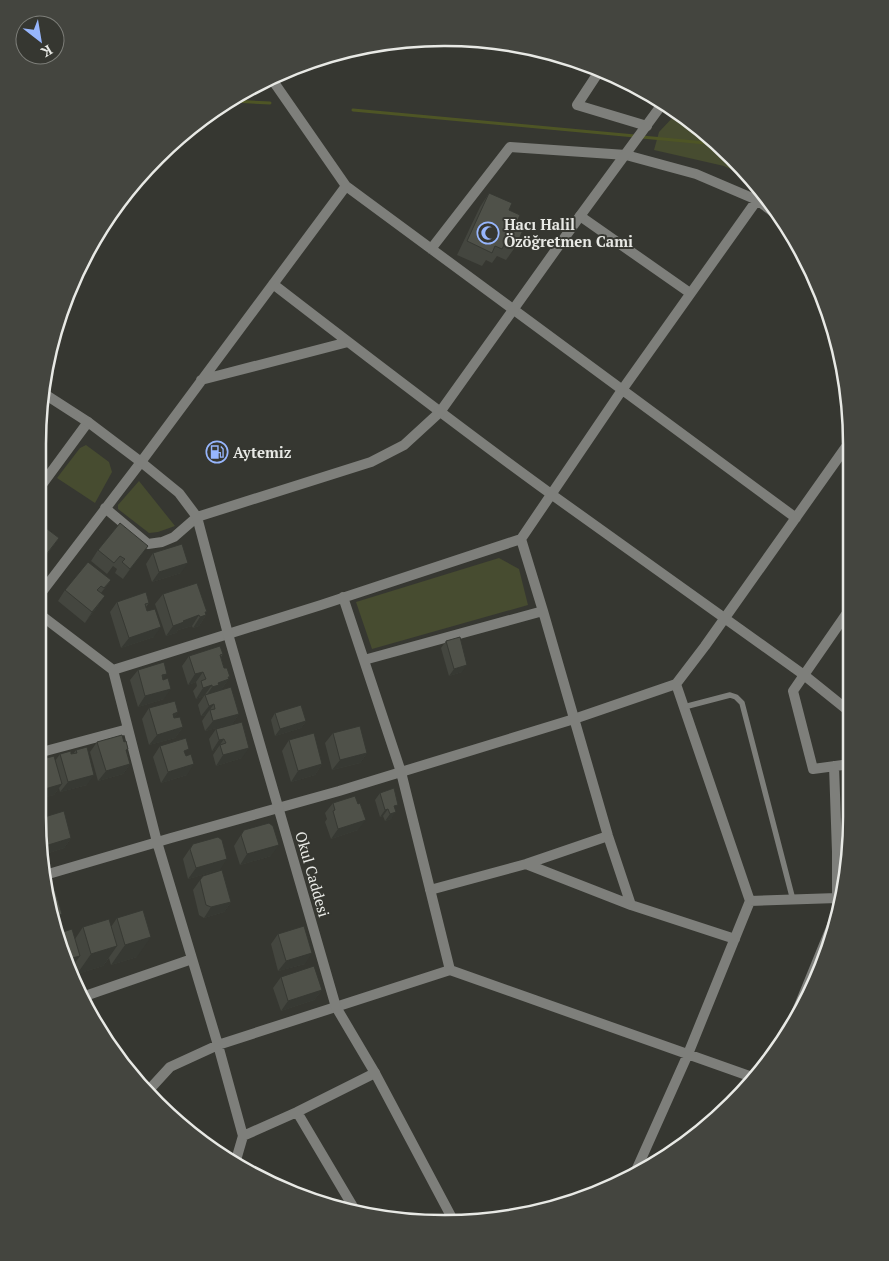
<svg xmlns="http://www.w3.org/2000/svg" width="889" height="1261" viewBox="0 0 889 1261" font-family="'PT Serif',serif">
<rect width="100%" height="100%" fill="#363731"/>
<path fill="#474c30" d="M676,114L692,121L750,176L753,180L724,166L654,150L659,132Z
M86,445L109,462L112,472L95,503L57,478L80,448Z
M139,481L175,526L158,532L149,533L118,509V505Z
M499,558L519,569L528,605L372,649L356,602Z"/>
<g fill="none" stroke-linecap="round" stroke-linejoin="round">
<path stroke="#4e5525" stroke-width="3" d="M227,102L233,101L270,103
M353,110L635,136
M642,137L716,144"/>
<path stroke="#7e7f7b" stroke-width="5.5" d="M684,707L730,695L736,697L742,703L793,900"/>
<path stroke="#7e7f7b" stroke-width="10" d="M600,70L577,105L647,126
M271,78L346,186
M580,216L690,293
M431,249L510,147L626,155L696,174L757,200L776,214
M273,284C365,355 457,426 551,494C635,555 720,614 804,675L793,691L813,769L850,764
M201,380L348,342
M38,490L88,422
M105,508L148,544L162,542L174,537L197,517
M521,539L543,611
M38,597L141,462L346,186L796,518
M343,597L401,772L450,970
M849,610L804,675L850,712
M38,613L113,670L157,842L218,1045L243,1136L236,1160
M364,660L543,611L608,836L631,905
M113,670L321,605L521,539L622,390L757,200
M38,753L128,729
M526,864L631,905L735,939
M45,875L171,838L339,791L574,719L676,684L705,646L848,444
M430,890L526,864L608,836
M750,901L837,898
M85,996L192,959
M790,1028L837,913V852L834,766
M148,1091L170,1067L218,1045L450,970L755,1078
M297,1112L355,1210
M243,1136L297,1112L375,1073
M634,1175L688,1054L750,901L676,684"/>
<path stroke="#7e7f7b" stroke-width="10" d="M43,393L88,422L141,462L179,493L197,517L228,634L336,1007L375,1073L452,1218
M197,517L371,462L404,445L440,412L580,216L663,103"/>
</g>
<path fill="#44463f" d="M489,193L509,210L516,224V246L506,260L497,256L492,263L486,260L482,266L457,255L480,207Z
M38,522L59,538L38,567Z
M148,546L123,579L115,573L117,569L113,566L107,574L91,561L98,550Z
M153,553L181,573L152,582L146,564Z
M111,580L101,593L98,606L85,623L58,601L65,590Z
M163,594L205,614L206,615L199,626L193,628L192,626L178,630L176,633L166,636L155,604Z
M117,602L149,603L146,607L154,637L121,648L110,612Z
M446,641L462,672L449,676L441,648Z
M223,654L221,657L224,668L230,677L221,690L239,714L232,724L205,731L202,721L206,715L201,716L198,705L204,696L196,699L193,691L197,686L196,682L188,685L182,666L189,656Z
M138,670L163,679L164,699L138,707L130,680Z
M149,708L178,712L174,718L183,727L175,738L149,745L142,719Z
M275,713L306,721L301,728L275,736L271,720Z
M216,729L242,758L216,766L213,755L217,749L212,751L209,739Z
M333,733L367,753L360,763L332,770L325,743Z
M289,740L322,764L315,775L291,782L282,751Z
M97,742L127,751L130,764L123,774L98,781L90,752Z
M160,746L186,755L187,775L161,783L153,757Z
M76,750L87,785L60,792L59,788L54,795L38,799V761V764L40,763L43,759L55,761L60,754H73Z
M380,793L395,809L391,819L385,821L383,816L380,817L375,800Z
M333,803L358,830L331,839L325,822L327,819L325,813Z
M38,819L71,838L64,848L43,855Z
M244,830L271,856L240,865L234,846Z
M193,844L220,870L188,879L183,859Z
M203,876L231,902L224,912L204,918L199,915L193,890Z
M117,918L137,957L111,965L109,958L103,966L77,974L74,964L72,967L75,939L83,927H111Z
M278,934L305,964L278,971L271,944Z
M281,977L322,990L314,1000L281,1011L273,988Z"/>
<path fill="#373933" d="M148,546L141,556L123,579L130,569Z
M188,563L181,573L152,582L159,572Z
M105,596L98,606L85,623L92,612Z
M205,612H207L204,616L206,615L199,626L193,628L200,617Z
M199,615L192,626L178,630L176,633L166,636L173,626L183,621Z
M161,627L154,637L121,648L129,638Z
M467,665L462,672L449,676L454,669Z
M203,672L196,682L188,685L195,674Z
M167,674L160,684L162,675Z
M228,677H230L221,690L206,696L212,687Z
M212,685L204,696L196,699L203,688Z
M171,689L164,699L138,707L145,696Z
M214,704L206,715L201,716L209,706Z
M178,712L171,723L173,714Z
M239,714L232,724L205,731L213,721Z
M306,721L301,728L275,736L280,729Z
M183,727L175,738L149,745L157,735Z
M224,739L217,749L212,751L219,740Z
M249,748L242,758L216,766L223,755Z
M367,753L360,763L332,770L340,760Z
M130,764L123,774L98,781L106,771Z
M194,764L187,775L161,783L168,772Z
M322,764L315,775L291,782L298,771Z
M94,775L87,785L60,792L68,782Z
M62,784L54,795L38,799V791Z
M388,809L383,816L380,817L385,810Z
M396,812L391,819L385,821L390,814Z
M366,820L358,830L331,839L338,829Z
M71,838L64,848L43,855L42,850L45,846Z
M279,845L271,856L240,865L247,854Z
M227,859L220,870L188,879L196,868Z
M231,902L224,912L204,918L211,907Z
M62,914L55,925H53L51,918Z
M151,937L137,957L111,965L125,945Z
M117,946L103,966L77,974L91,954Z
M312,953L305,964L278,971L286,961Z
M80,956L72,967L68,959Z
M322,990L314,1000L281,1011L288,1001Z"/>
<path fill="#4f5149" stroke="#373933" d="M489,193L512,203L509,210L520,215L516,224L524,228L516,246L506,241L502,249L495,246L492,253L467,241Z
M38,522L59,538L42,560L38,556Z
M120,523L148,546L130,569L122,562L125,559L120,556L114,563L98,550Z
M182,544L188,563L159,572L153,553Z
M88,562L111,580L104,588L101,586L97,590L105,596L92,612L65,590Z
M197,583L207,612H205L206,615L200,617L199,615L183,621L184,622L173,626L163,594Z
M146,592L149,603L145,604L147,611L155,609L161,627L129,638L117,602Z
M460,637L467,665L454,669L446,641Z
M220,646L223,654L220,655L224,668H227L230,677H228L229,679L218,683L219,685L212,687V685L203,688L201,681L206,679L203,672L195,674L189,656Z
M164,662L167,674L162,675L163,680L168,678L171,689L145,696L138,670Z
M231,687L239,714L213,721L210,710L215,709L214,704L209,706L205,695Z
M175,701L178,712L173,714L174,718L180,717L183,727L157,735L149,708Z
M301,705L306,721L280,729L275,713Z
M242,722L249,748L223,755L220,745L226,743L224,739L219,740L216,729Z
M360,726L367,753L340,760L333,733Z
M314,733L322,764L298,771L289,740Z
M122,735L124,742L126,741L128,749L126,750L130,764L106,771L97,742Z
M186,738L189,749L184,751L186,756L191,754L194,764L168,772L160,746Z
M87,747L94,775L68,782L60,754L71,751V754L77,753L76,750Z
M54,756L62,784L38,791V761V764L43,762V759Z
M394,788L398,805L394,806L396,812L390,814L388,809L385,810L380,793Z
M355,796L358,804L360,803L366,820L338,829L333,811L335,810L333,803Z
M64,811L71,838L45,846L38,819Z
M269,823L273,826L279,845L247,854L241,835L244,830Z
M218,837L222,840L227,859L196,868L190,849L193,844Z
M222,870L231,902L211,907L206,905L200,880L203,876Z
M54,887L62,914L51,918L47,889Z
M143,910L151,937L125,945L117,918Z
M109,919L117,946L91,954L83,927Z
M304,926L312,953L286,961L278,934Z
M72,929L80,956L68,959L57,934Z
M314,966L322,990L288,1001L281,977Z"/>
<defs>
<g id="mosque-ring" transform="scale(1.125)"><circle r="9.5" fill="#363731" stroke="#97b6fd" stroke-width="1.5"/><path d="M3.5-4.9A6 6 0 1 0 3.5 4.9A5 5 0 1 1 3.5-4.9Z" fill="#97b6fd"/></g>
<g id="fuel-ring" transform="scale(1.125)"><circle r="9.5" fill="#363731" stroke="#97b6fd" stroke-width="1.5"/><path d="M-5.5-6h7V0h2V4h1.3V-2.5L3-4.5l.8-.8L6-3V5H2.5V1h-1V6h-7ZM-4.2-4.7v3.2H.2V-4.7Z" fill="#97b6fd"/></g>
</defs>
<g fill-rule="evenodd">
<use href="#mosque-ring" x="488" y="233"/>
<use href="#fuel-ring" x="217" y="452"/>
</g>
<g text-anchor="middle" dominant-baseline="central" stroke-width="4" stroke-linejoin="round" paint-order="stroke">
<g font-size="15" font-weight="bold" fill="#e8e9e5" stroke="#363731" text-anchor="start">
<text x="504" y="224">Hacı Halil<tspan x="504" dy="17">Özöğretmen Cami</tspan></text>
<text x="233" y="452">Aytemiz</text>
</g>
<g font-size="15" fill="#e8e9e5" stroke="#363731">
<text transform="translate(313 874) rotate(74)">Okul Caddesi</text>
</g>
</g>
<path d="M0 0H889V1261H0ZM444 46H445A398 398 0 0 1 843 444V817A398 398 0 0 1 445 1215H444A398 398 0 0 1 46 817V444A398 398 0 0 1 444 46Z" fill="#44453f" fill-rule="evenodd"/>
<path fill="none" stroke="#e8e9e5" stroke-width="2.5" d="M444 46H445A398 398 0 0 1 843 444V817A398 398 0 0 1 445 1215H444A398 398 0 0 1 46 817V444A398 398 0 0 1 444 46Z"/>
<g transform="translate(40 40) rotate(149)"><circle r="24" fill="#363731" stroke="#7d7e79"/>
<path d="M0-4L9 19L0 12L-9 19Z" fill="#97b6fd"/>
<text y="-8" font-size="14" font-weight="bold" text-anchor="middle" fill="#e8e9e5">K</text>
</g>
</svg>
